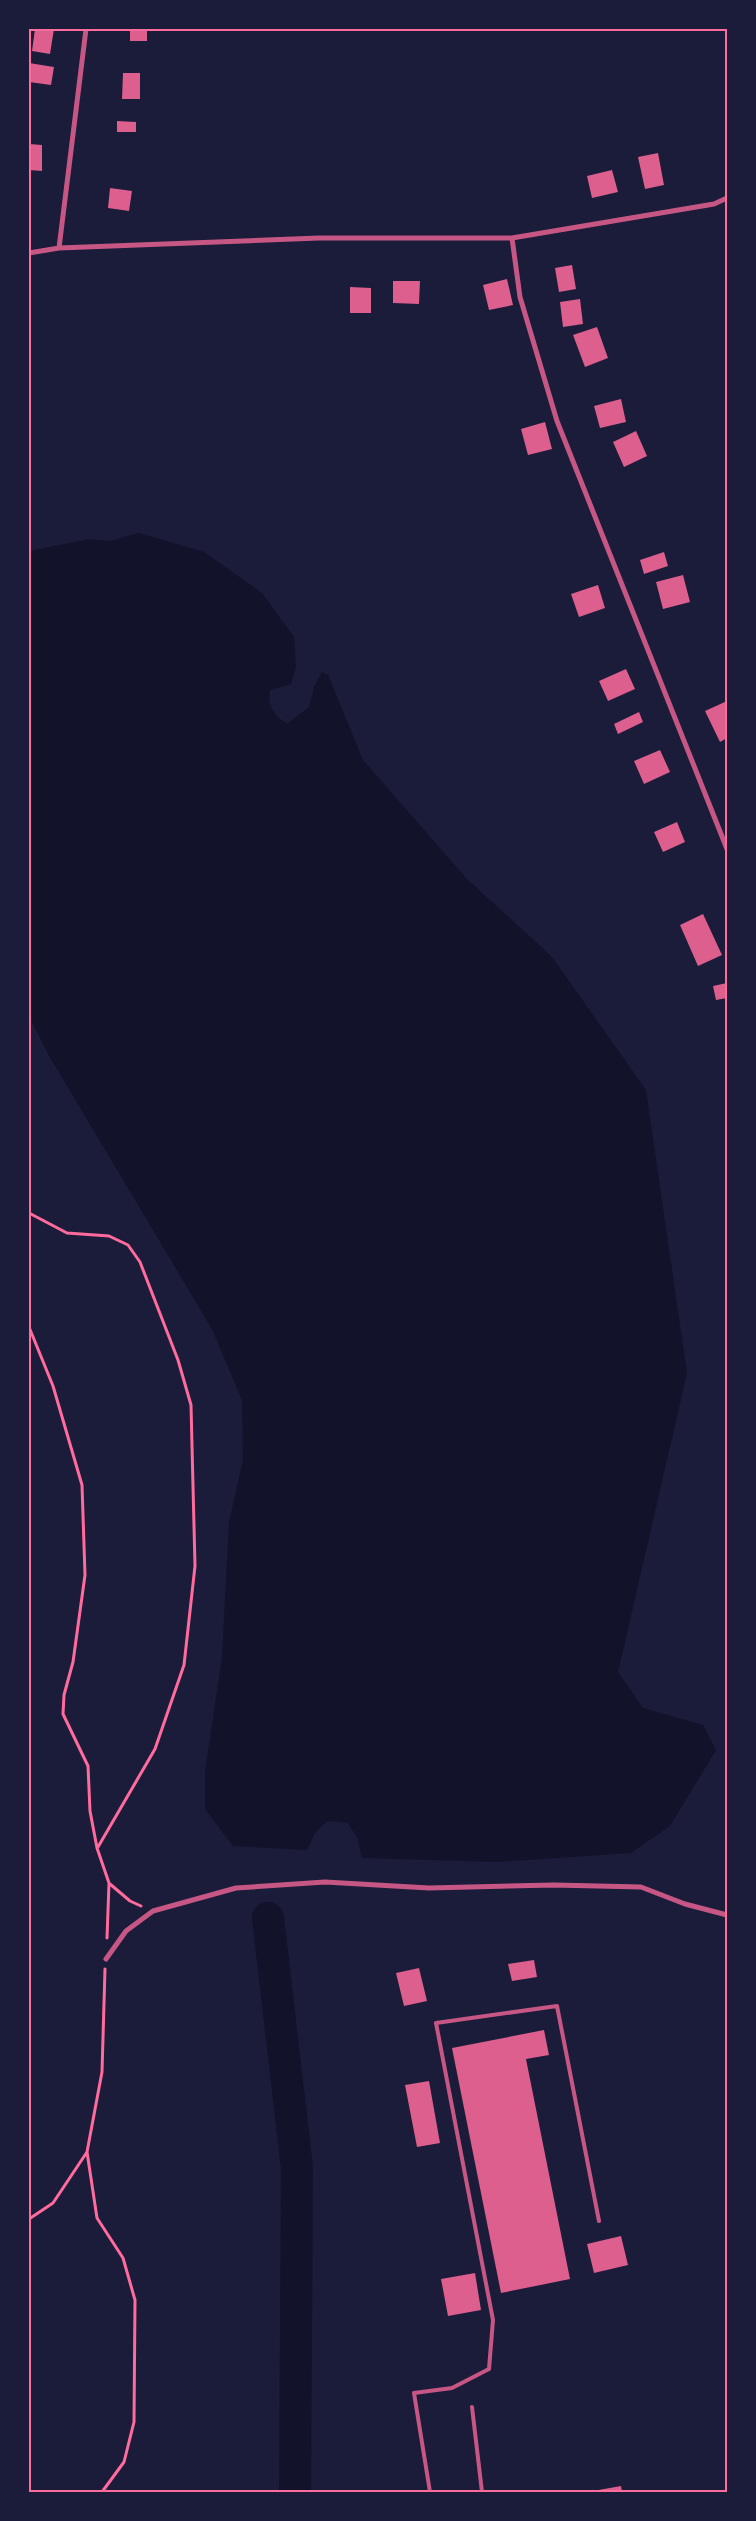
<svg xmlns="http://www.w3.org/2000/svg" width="756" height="2521" viewBox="0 0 756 2521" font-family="'Fira Sans Condensed',sans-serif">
<rect width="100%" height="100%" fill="#1b1b3a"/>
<path fill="#12122b" d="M139,533L204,552L262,593L294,637L296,667L291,684L270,690C267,706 274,715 287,724L309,707L314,687L322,672L328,675L363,760L467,879L552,957L646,1090L687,1373L618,1672L643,1708L703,1725L716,1750L670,1826L631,1853L498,1862L362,1858L357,1837L348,1823L328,1821L316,1831L307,1850L233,1846L205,1809V1772L222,1657L229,1522L243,1460L242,1400L212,1329L48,1054L29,1016V551L89,539L110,541Z"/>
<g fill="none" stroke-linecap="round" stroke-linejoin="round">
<path stroke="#12122b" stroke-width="32" d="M268,1918L297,2168L295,2492"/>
</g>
<path fill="#dd5f8e" d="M35,29H54L50,54L32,51Z
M130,29H147V41H130Z
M29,63L54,67L51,85L29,82Z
M123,73H140V99H122Z
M117,121L136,122V132H117Z
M29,144L42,145V171L29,170Z
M658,153L664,185L645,189L638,157Z
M612,170L618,192L592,198L587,176Z
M110,188L132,191L129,211L108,208Z
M572,265L576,289L559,292L555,268Z
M507,279L513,305L489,310L483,285Z
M393,281H420L419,304L393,303Z
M350,287L371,288V313H350Z
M580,299L583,324L563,327L560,302Z
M597,327L608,358L585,367L573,335Z
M621,399L626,422L600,428L594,406Z
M545,422L552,449L528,455L521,429Z
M636,431L647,456L624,467L613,442Z
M664,552L668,566L644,574L640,560Z
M683,575L690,602L663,609L656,582Z
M598,585L605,608L579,617L571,594Z
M626,669L635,689L608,701L599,681Z
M727,701V738L720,742L705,711Z
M639,712L643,722L618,734L614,724Z
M660,750L670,772L644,784L634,761Z
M677,822L685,842L663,852L654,832Z
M703,914L722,955L698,966L680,925Z
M727,983V998L716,1000L713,986Z
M534,1960L537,1977L512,1981L508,1964Z
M419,1968L427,2001L404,2006L396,1973Z
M544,2030L549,2055L526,2059L570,2279L501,2293L452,2048Z
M429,2081L440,2143L417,2147L405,2085Z
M621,2236L628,2265L594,2273L587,2244Z
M475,2273L481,2310L448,2316L441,2279Z
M621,2486L622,2492H594L593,2491Z"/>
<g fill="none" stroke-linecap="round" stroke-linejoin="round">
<path stroke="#ff6b9d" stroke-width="3" d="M29,1213L67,1233L109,1236L128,1245L140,1262L178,1360L191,1405L195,1566L184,1665L155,1749L98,1847
M29,1327L53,1386L82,1485L85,1575L73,1662L64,1695L63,1714L88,1766L90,1811L97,1848L109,1883L107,1938
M110,1884L130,1901L141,1906
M87,2152L97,2218L123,2258L135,2300L134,2422L124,2462L102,2492
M29,2219L53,2203L87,2152L102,2072L105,1969"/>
<path stroke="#c65784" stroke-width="4" d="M472,2407L482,2492
M430,2492L414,2393L452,2388L489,2369L493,2320L436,2023L557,2006L599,2221"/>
<path stroke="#c65784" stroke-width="5" d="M512,238L520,297L557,421L727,849
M59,248L86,29
M29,253L59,248L319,238H512L714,204L727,198
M106,1959L126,1931L153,1911L236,1888L325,1882L429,1888L554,1885L641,1887L685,1904L727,1915"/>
</g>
<rect width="756" height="2521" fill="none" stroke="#1b1b3a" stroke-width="60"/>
<rect x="30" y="30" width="696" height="2461" fill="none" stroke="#ff6b9d" stroke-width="2"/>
</svg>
